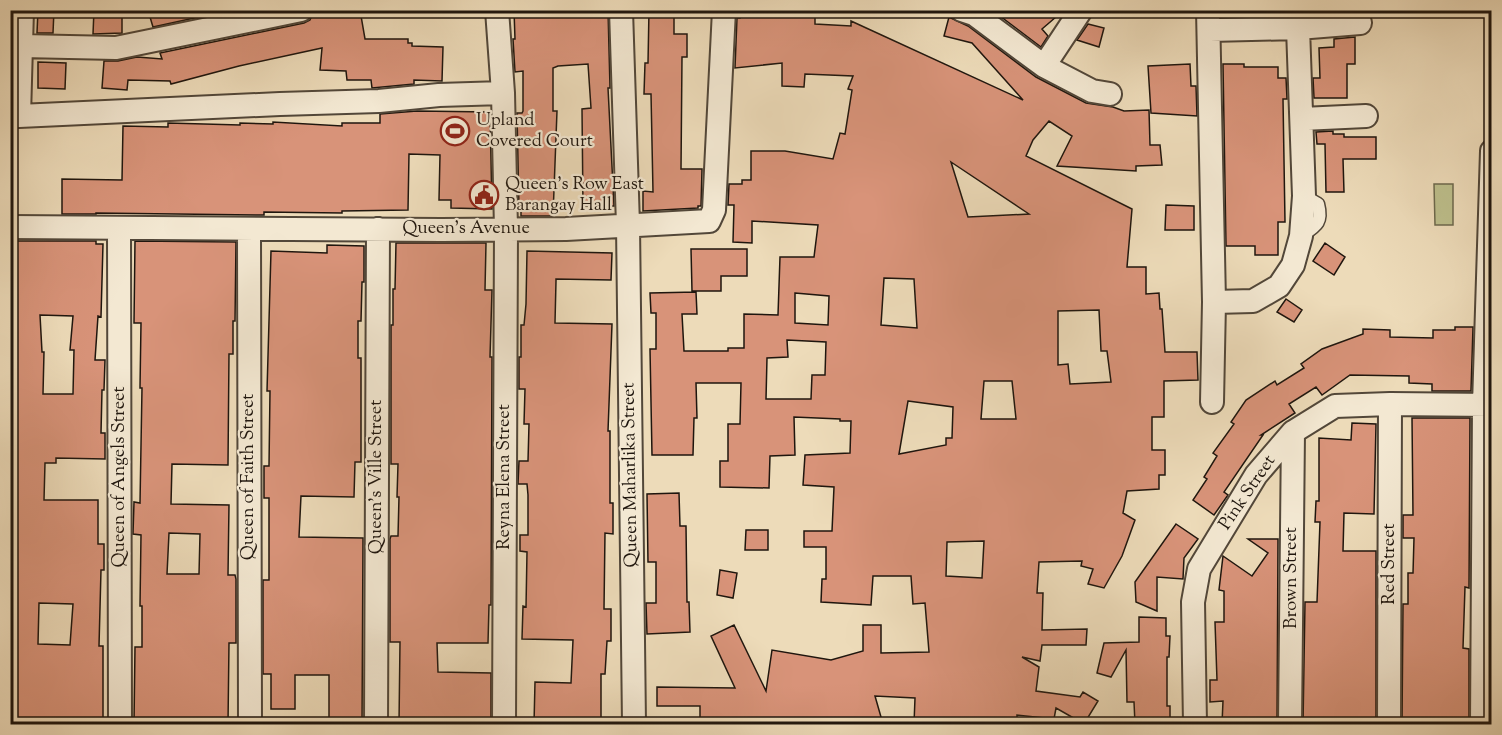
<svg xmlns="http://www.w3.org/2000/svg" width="1502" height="735" viewBox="0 0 1502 735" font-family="'Sorts Mill Goudy',serif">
<rect width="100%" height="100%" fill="#eddbb9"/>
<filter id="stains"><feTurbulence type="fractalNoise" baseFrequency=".00333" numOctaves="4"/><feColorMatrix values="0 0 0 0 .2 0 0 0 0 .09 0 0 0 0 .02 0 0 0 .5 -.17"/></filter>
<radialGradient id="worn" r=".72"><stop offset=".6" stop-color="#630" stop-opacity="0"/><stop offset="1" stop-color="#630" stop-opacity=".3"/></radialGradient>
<path fill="#bdbf8c" stroke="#6e6a4d" stroke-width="1.5" d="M1434,184H1453V225H1435Z"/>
<path fill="#d89379" stroke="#1f160e" stroke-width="1.5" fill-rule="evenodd" d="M38,10H54L53,33H37Z
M94,10H122V33L93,34Z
M174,10H188L189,15L203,10H231L153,27L150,17Z
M314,10H360L365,39H408V43H412V46L443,47L442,81L414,80V84L372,88L371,80H347L346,71L320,70L322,48L239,66L171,84L170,81L128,80L127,90L102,88L104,61H118L137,57L162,59L160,53L304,23L310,20Z
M514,10H608L610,88H608L614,206H583L582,109L591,108L588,64L558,66L553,68V111H557L553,216H521V209H519L517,113H522L523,111V71L515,72L513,39H515Z
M649,10H674V34H687V57H682L681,169H702L701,206H698V208L643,211V191L653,192L651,94H644L645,63H648Z
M740,10H757V15H815V24L851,26V21L1023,100L972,43L944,36L949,17L951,18L968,26L1036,77L1086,103L1113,107L1124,111L1149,110L1150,145H1160L1162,165L1136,166V171L1057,166L1072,136L1049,121L1033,140L1026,156L1132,209L1127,267H1146V294L1159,293L1160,309H1162L1165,352H1197L1198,380L1164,381V417H1152V450H1165V475H1159V489L1127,491L1123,513L1135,520L1122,556L1104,588L1088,584L1093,569L1081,566L1082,561L1039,562L1037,593H1043L1042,630L1087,629L1086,645H1042L1040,661L1022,657L1039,667L1036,691L1080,697L1083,692L1098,701L1084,724L1056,708L1054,719L1017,715V724H914L915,698L875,696L883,724H867L866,720L851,724H833V723L700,724V706H657V687L735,688L711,636L734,625L766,691L772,650L831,660L863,651V625H881V653L929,652L925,603L913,604L911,576H873L871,605L821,602L822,579H826V547H804V531H832L834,487L803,485L805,455L850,453L851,421H840V419L794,417L795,455L770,456L769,488L720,487V461H728V424H740L741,383H696L697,418H694L693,455H652L650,349H656V313H651L650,293L696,292L697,314H682L684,351H728V348H744V314L778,315L780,257H814L818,225L752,221V243L733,242L734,205H728L729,184H742V180H751V151H785L833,159L840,133L845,134L852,90L848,89L853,76L805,74L804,87L782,86V63L735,68L737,18H740ZM951,162L1029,214L968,217ZM884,278L914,279L917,328L881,325ZM795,293L829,296L828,325L795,323ZM1099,310L1101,351H1107L1111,382L1070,384L1068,364L1058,365V311ZM787,340L826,342L825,375H812L811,399H766L767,358L788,357ZM984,381H1012L1016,419H981ZM908,401L953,407L952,438H946V445L899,454ZM984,541L982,578L946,576L947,542Z
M992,10H1064L1042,29L1048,36L1041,47Z
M1088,24L1104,28L1099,47L1077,40Z
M1355,37V64H1347V98H1314L1313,78H1320L1319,48L1334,47V39Z
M38,62L66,63L65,89L38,88Z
M1190,64L1191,86H1196L1197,116L1151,113L1148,66Z
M1223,64H1244V67H1278V78H1286L1287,99H1283L1285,222H1278V255H1255V246H1226Z
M417,111L490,112L492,209L451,208V200H439L440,155L409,154L408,210L342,211V213L264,212V215L96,213V214H62V179L122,180L123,126L168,127V123L240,125V123L273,124V122L342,126V123H380V114Z
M1333,131V134H1344V137H1376V159H1343L1344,192H1326L1325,144H1317L1316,132Z
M1166,205L1194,206V230H1165Z
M14,241H96V244H103L101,317L98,316L95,360H105L104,390H102L101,433H105V459L56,458V463H45L44,500H98V544H104V570H101L99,646H103V724H15V710H13L14,629L12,567H11L15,429H17V391H13L15,351ZM40,315L73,316L70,350H74L73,394H43L44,352H42ZM39,603L73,604L70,645L38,644Z
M135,241L236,242L235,321H233V354H229L228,465L172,464L171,504L229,505L228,575H235L236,579V643H229L228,724H134L135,647H142V606H140L141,535L133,534L134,502L140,503L142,388H140L141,323H134ZM169,533L200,534L199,574H167Z
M396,243H486L485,290H492L490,357H492L491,605H489L488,643H437L438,672L491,673V724H399L400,642H390V539L391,536H398L399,497H397L398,464H391V325H393V289H395Z
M1325,243L1345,257L1334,275L1313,261Z
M327,245L364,246V282H362L361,321H358V358H361V462H355L354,497L301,496L299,537L363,538L362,724H329V675H295V709H271V674H263V580H269V498H264V466H269L270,391H267L271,251L327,253Z
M691,249H747V276H721V291H692Z
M527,251L612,253L611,280L556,279V281L555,323L612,324L608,431H610V503H613V534L605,533L604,609H611V641H607L605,674H601V724H534L535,682L571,683L573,640L522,639L523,606L526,607L527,552L520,551V535H528V495L527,484H518L519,461H528L529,424H524L525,389H519V357H521V325H524L526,304Z
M1286,299L1302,310L1294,322L1277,312Z
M1455,327H1473L1471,391H1432V384L1409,383V376L1350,375L1322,395L1316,387L1289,404L1295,413L1261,435H1263L1224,492L1228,495L1214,515L1193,500L1207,479L1204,477L1217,456L1213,453L1234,424L1231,422L1246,400L1275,381L1277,385L1304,368L1301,364L1322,349L1363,334V329L1390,330V337L1433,338V330H1455Z
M1412,418H1470L1469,588L1465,587L1463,648L1469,649V724H1402L1403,604H1408V573H1413L1414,538H1403V515H1413Z
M1352,423L1376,424L1374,514L1344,513L1343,551H1376V724H1303L1305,602H1317L1320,522H1315L1316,501H1319V438L1351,440Z
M679,493L680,526H686L687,602H689L690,632L647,634L646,603H656V562H648L647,494Z
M1176,524L1198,539L1184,558L1183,579L1157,577V611L1136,602L1135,582Z
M746,530H768V550H745Z
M1248,539H1278L1277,724H1222L1223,701L1210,702V680H1217L1215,622H1224V591L1219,590L1223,556L1252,576L1268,553Z
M720,570L737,573L733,598L717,595Z
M1139,617L1166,618V636H1170L1169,657H1167V706H1170V724H1135L1134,702H1127L1126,650L1111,677L1097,673L1104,643L1139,642Z"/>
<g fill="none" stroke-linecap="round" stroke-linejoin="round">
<g stroke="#524739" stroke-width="15">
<path id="service" d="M1301,236C1316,226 1323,223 1318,204L1304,196"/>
</g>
<g stroke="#524739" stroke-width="26">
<path id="minor" d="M22,10L19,116L280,104L379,101L439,95L503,93
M497,10L503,93L506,229L504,724
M621,10L628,225L634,724
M962,10L974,14L1044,66L1081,10
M1208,10L1214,302L1212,402
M1210,30L1298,28L1360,23
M22,46L116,48L301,10
M1044,66L1092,91L1110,94
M1302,119L1366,116
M10,227L441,230L566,229L709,221L714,210L724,10
M119,229L120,724
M249,230L250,724
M1214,302L1253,301L1279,286L1293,265L1301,236L1304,196L1298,28
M376,724L378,229
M1195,724L1193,602L1199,569L1256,475L1293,432L1335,406L1390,404L1492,405
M1290,724L1293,432
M1389,724L1390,404
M1482,724L1484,405L1492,151"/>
</g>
<use href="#service" stroke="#f3e8d2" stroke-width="12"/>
<use href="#minor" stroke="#f3e8d2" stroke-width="22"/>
</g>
<defs>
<g id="stadium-ring" transform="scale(1.5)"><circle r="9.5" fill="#f3e8d2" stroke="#8f2418" stroke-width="1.5"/><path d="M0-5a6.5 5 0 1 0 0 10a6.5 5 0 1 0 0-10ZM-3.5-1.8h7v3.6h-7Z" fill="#8f2418"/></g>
<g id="civic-ring" transform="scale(1.5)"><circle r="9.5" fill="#f3e8d2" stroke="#8f2418" stroke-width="1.5"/><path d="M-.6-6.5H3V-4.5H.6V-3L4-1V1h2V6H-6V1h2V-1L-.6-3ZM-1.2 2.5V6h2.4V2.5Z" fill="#8f2418"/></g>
</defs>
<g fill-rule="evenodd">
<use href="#stadium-ring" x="455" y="131"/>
<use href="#civic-ring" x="484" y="195"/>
</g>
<g text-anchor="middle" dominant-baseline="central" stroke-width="4.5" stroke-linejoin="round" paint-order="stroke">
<g font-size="18" fill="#1f160e" stroke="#f3e8d2" text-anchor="start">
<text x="476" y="121">Upland<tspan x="476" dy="21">Covered Court</tspan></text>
<text x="505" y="185">Queen's Row East<tspan x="505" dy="21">Barangay Hall</tspan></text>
</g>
<g font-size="18" fill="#1f160e" stroke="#f3e8d2">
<text x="466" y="229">Queen's Avenue</text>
<text transform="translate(631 475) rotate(-91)">Queen Maharlika Street</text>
<text transform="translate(120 477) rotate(-90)">Queen of Angels Street</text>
<text transform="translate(249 477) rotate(-90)">Queen of Faith Street</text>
<text transform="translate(377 477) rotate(-90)">Queen's Ville Street</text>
<text transform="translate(505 477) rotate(-90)">Reyna Elena Street</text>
<text transform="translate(1248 493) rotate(-56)">Pink Street</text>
<text transform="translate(1390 564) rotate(-90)">Red Street</text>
<text transform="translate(1292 578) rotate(-90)">Brown Street</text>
</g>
</g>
<rect width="1502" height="735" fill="none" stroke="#eddbb9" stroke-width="36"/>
<rect x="12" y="12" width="1478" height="711" fill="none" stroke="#1f160e" stroke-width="3"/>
<rect x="18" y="18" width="1466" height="699" fill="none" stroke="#1f160e" stroke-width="1.5"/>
<rect width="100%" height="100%" filter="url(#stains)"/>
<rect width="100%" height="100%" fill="url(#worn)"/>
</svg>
